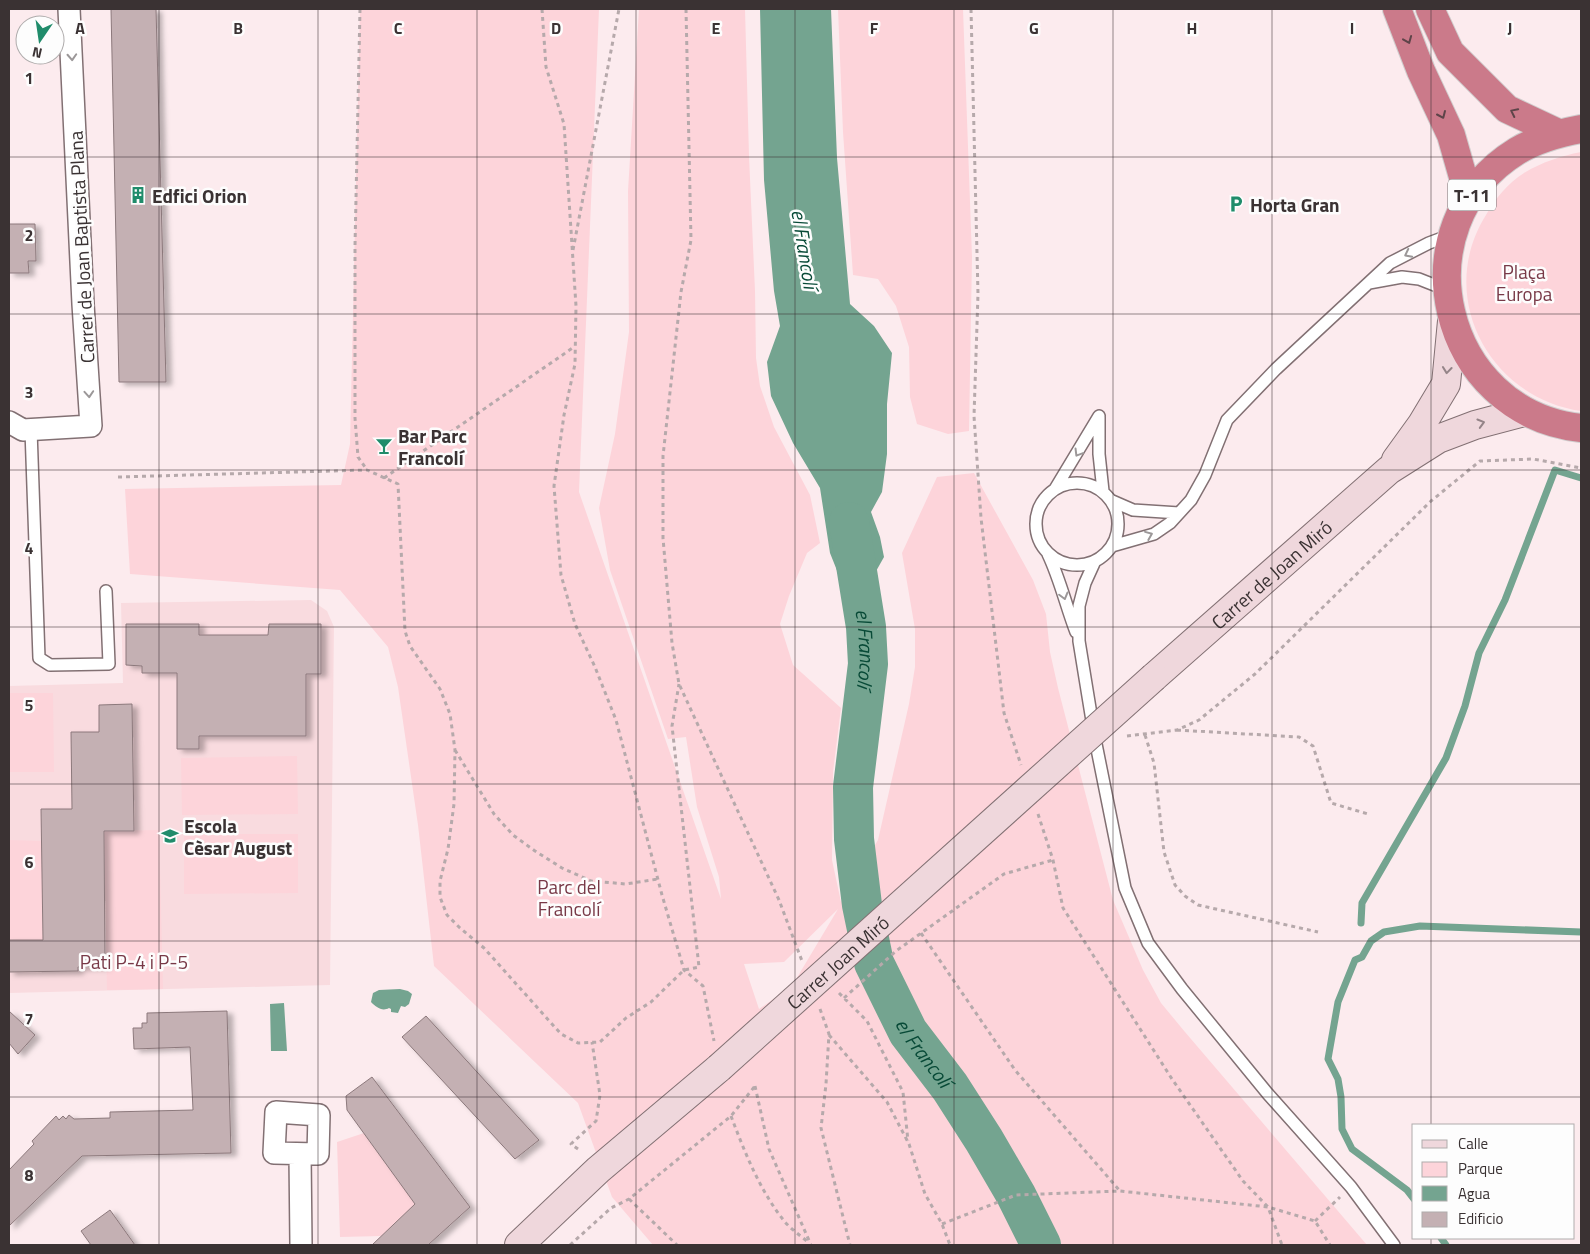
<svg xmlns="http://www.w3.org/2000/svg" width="1590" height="1254" viewBox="0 0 1590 1254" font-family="'Titillium Web',sans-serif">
<defs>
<filter id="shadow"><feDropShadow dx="5.5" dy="3" stdDeviation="2.5" flood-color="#0004"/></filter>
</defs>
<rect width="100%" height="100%" fill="#fcebee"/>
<path fill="#f9dbdf" d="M311,600L327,611L334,627L330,985L9,993V686L123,683L121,603Z"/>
<path fill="#fdd4da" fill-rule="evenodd" d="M360,9H599L579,492L721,899L719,877L697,807L686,737L668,739L610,570L599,508L615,434L629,332L628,191L639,9H745L749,156L755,291L756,358L760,386L774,427L810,495L820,543L807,553L789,596L780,624L793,665L841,708L833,772L832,860L841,902L878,840L909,704L915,667V629L902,553L937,477L974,473L1033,580L1046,614L1050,652L1058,688L1113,900L1143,970L1161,1003L1185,1032L1367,1245H653L612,1197L578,1103L434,966L418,825L398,687L388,647L340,590L130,574L125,489L341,485L350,444ZM838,909L792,986L759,1009L744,964L784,962Z
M838,9H963L972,257L969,431L948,434L917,424L910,397L909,347L896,306L878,279L853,275L843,132Z
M1581,152V411C1489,398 1435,296 1486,215C1495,199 1508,183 1524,173C1542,162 1561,156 1581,152Z
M9,693H53L54,772H9Z
M297,756L298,814L182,815L181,758Z
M159,830L163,989L107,990L104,831Z
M184,834H298V893L184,894Z
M9,840L42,841L43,940H9Z
M364,1133L415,1204L382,1236L340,1237L337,1142Z"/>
<path fill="#74a490" d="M760,9H831L837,158L850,304L874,326L892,353L887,404V454L882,492L871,512L880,537L884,557L875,573L840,578L830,553L820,488L793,443L771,396L767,362L780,326L774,291L764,180Z
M400,989L408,991L412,994L409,1004L405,1007L401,1006L398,1013L391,1012V1009L389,1008C382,1012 376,1007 371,1002L373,993L379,990Z
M284,1003L287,1051H271L270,1004Z"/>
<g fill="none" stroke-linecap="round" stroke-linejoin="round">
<path stroke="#74a490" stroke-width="7" d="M1361,923L1362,903L1446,758L1465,706L1479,653L1505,600L1555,470L1581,478
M1414,1199L1407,1190L1352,1149L1342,1129L1341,1097L1338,1079L1328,1059L1338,1002L1355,960L1362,957L1371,941L1384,932L1420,926L1581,932
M1441,1238L1446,1245"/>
<path stroke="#74a490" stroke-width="40" id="s1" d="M849,522L866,627L868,664L853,787L854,839L862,905L874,963L908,1032L950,1087L984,1140L1016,1195L1041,1245"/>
</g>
<path fill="#c4b0b3" stroke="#8c797c" filter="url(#shadow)" d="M111,9H156L166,382H119Z
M9,224H35L36,261H28L29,273H9Z
M126,624H199V635H268L269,624H321V674H306V736H199V749H177V673H142V666L126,665Z
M132,704L134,831H104L105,966L78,967V971L9,972V940H43L41,809H72L71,732H99V705Z
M9,1011L35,1035L18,1054L9,1043Z
M227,1011L231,1153L82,1156L9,1226V1170L34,1144L32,1141L56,1116L59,1120L63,1116L66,1119L69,1115L74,1119L110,1118V1112L193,1110L190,1047L134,1049L133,1028H142V1023H147V1013Z
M426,1016L539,1140L515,1159L402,1037Z
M372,1077L470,1207L428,1245H372L415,1204L347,1110L346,1096Z
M110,1210L135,1245H91L81,1231Z"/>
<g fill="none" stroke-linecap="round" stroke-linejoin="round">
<g stroke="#827073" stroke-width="14">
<path id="lane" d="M1369,283L1402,277L1419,279L1447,290
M1099,417V454L1103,491
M31,430L39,658L50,665L109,664L106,591
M1036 524a41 41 0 1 1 82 0a41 41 0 1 1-82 0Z
M1055,489L1099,416
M1110,500L1133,510L1179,513
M1112,546L1154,534L1170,523L1191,500L1205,475L1227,420L1276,369L1390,263L1429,243L1453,234
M1048,554C1060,579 1066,606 1076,632
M1095,561L1085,583L1079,606V641L1095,739L1125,888L1148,943L1182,989L1268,1094L1351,1187L1394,1245"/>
</g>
<g stroke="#827073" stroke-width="24">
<path id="street" d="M9,422L23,430L91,426L83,304L69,9
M276,1112L319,1115L318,1154L274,1153Z
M300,1154L301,1245"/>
</g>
<g stroke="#827073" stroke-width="30">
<g id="secondary">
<path d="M1396,460L1422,424L1446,384L1452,321"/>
<path id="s2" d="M1154,677L1389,470L1438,439L1475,425L1524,412"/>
<path d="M519,1245L598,1170L719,1068"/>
</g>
</g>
<g stroke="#d0cece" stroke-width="30">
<path id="highway" d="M1397,9L1421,71L1451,135L1469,198
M1430,9L1450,52L1507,109L1558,133
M1581,129C1559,133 1537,139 1517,151C1396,226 1441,413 1581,428"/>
</g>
<path stroke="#b6a9ab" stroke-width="3" stroke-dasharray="4 4" stroke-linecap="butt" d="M360,9L355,246V418L358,457L367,470
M542,9L546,67L564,124L576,306L575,364L564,415L554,486L561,575L575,624L595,667L616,720L662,895L684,970L703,986L714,1041
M686,9L691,240L681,292L663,456V538L672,643L679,684L779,900L802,961
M971,9L978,294L974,416L981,518L1004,713L1021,765
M573,250L619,9
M118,477L367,470L398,484L405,631L410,646L440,689L450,714L455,750L454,804L448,849L440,881V897L447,915L460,928L484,948L561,1034L578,1043L600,1042L626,1018L651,1002L684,970L699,967L672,726L679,684
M384,478L574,347
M1177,730L1299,737L1313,746L1331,803L1368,814
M1145,735L1154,763L1164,852L1175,885L1185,896L1198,905L1318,932
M1127,736L1177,730L1199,720L1255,674L1431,501L1480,461L1533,459L1581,468
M455,750L494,814L513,835L535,851L562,868L591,881L626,884L658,879
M1038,814L1053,860L1063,908L1172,1079L1243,1181L1268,1207L1282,1245
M921,933L1015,1070L1120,1191
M839,993L867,1021L903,1092L908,1141
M844,998L896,951L1004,874L1053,860
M820,1009L829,1034L826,1084L821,1128L850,1245
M829,1035L887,1102L909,1144L925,1194L942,1224L950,1245
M755,1086L769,1149L811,1245
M731,1116C745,1153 760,1191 785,1222C792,1230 801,1236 809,1243
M578,1149L571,1144L596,1121L600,1095L592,1042
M629,1199L677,1245
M1315,1221L1340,1197
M942,1224L1016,1195L1120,1191L1268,1207L1315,1221L1330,1245
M570,1245L611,1208L629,1199L731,1116L755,1086"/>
<use href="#lane" stroke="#fff" stroke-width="11"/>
<use href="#street" stroke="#fff" stroke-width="21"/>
<use href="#secondary" stroke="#efd7dc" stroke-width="28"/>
<use href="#highway" stroke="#cb7a8a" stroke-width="28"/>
<g stroke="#827073" stroke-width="30" stroke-linecap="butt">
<g id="secondary-bridge">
<path id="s3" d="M719,1068L1154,677"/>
</g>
</g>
<use href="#secondary-bridge" stroke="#efd7dc" stroke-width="28"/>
</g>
<defs><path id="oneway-chevron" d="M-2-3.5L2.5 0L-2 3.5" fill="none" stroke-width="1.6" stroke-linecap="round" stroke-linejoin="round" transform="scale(1.25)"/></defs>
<g stroke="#5e4449">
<use href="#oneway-chevron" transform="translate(1408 40) rotate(68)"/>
<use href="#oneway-chevron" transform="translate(1514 112) rotate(-154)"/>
<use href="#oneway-chevron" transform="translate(1442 115) rotate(66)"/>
</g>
<g stroke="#9c9899">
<use href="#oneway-chevron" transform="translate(72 57) rotate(87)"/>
<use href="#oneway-chevron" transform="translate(1408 254) rotate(153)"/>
<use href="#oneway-chevron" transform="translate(89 394) rotate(86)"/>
<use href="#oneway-chevron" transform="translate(1078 453) rotate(121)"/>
<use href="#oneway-chevron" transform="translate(1149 535) rotate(-22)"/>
<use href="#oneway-chevron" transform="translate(1064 596) rotate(75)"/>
</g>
<g stroke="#948488">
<use href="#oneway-chevron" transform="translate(1447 370) rotate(96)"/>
<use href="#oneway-chevron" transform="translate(1481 423) rotate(-16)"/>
</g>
<path fill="none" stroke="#3a3233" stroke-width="1" stroke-opacity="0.55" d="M159,9V1245M318,9V1245M477,9V1245M636,9V1245M795,9V1245M954,9V1245M1113,9V1245M1272,9V1245M1431,9V1125M9,157H1581M9,314H1581M9,470H1581M9,627H1581M9,784H1581M9,941H1581M9,1097H1581M1431,1238V1245"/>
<defs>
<g id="building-bare" transform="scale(1.35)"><path d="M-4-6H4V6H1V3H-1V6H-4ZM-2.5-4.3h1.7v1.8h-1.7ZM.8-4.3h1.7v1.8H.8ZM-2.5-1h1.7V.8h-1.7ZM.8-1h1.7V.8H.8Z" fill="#208c6b" stroke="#fdfdfd" stroke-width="2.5" paint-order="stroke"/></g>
<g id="parking-bare" transform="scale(1.35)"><path d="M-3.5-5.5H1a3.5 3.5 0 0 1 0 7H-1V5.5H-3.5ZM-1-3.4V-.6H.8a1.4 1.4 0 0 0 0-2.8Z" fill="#208c6b" stroke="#fdfdfd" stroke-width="2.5" paint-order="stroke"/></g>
<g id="bar-bare" transform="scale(1.35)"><path d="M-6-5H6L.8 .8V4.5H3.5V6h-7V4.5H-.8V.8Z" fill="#208c6b" stroke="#fdfdfd" stroke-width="2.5" paint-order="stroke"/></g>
<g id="school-bare" transform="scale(1.35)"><path d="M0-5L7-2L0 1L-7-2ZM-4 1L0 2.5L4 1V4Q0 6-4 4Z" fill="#208c6b" stroke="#fdfdfd" stroke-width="2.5" paint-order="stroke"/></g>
</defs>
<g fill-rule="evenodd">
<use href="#building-bare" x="138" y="195"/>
<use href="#parking-bare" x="1236" y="204"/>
<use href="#bar-bare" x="384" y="446"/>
<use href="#school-bare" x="170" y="836"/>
</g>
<g text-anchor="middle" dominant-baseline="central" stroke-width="5" stroke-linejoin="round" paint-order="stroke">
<rect fill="#fdfdfd" stroke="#746f70" stroke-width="1" x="1448" y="179.5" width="48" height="31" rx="4"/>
<g font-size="18" font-weight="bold" fill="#3a3233">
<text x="1472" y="195">T-11</text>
</g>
<g font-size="19" font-weight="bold" fill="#3a3233" stroke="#fdfdfd" text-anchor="start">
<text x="152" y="195">Edfici Orion</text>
<text x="1250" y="204">Horta Gran</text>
<text x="398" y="435">Bar Parc<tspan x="398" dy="22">Francolí</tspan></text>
<text x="184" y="825">Escola<tspan x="184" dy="22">Cèsar August</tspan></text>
</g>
<g font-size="19" fill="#3a3233" stroke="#fdfdfd">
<text transform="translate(81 247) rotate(-93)">Carrer de Joan Baptista Plana</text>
<text stroke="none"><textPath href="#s2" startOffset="156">Carrer de Joan Miró</textPath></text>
<text stroke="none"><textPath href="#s3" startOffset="159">Carrer Joan Miró</textPath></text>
</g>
<g font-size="19" fill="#783947" stroke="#fdfdfd">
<text x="1524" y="271">Plaça<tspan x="1524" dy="22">Europa</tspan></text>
<text x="569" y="886">Parc del<tspan x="569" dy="22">Francolí</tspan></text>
<text x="134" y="961">Pati P-4 i P-5</text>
</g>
<g font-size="20" font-style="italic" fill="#084a37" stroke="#fdfdfd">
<text transform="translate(805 249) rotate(81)">el Francolí</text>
<text stroke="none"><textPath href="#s1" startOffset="128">el Francolí</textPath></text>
<text stroke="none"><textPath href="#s1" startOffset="548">el Francolí</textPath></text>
</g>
</g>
<g font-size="16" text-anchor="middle" font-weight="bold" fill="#3a3233" stroke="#fdfdfd" stroke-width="5" stroke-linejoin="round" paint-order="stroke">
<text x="80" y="34">A</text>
<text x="238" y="34">B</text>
<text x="398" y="34">C</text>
<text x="556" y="34">D</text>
<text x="716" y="34">E</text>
<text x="874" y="34">F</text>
<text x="1034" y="34">G</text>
<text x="1192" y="34">H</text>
<text x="1352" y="34">I</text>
<text x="1510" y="34">J</text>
<text x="29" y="84">1</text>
<text x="29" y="241">2</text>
<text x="29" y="398">3</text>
<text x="29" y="554">4</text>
<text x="29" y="711">5</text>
<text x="29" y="868">6</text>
<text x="29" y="1025">7</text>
<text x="29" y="1181">8</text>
</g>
<rect width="1590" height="1254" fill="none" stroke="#3a3233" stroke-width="20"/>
<rect x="1412" y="1124" width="162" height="115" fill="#fdfdfd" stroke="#afacac"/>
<rect x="1422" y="1140" width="25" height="8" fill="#efd7dc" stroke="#afacac"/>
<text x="1458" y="1149" font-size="15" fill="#3a3233">Calle</text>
<rect x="1422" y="1162" width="25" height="15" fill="#fdd4da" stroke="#afacac"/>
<text x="1458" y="1174" font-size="15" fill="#3a3233">Parque</text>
<rect x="1422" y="1186" width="25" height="15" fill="#74a490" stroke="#afacac"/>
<text x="1458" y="1199" font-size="15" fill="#3a3233">Agua</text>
<rect x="1422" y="1212" width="25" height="15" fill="#c4b0b3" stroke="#afacac"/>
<text x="1458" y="1224" font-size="15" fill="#3a3233">Edificio</text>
<g transform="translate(40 40) rotate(193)"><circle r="24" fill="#fdfdfd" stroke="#afacac"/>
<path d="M0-4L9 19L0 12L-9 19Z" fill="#208c6b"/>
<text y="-8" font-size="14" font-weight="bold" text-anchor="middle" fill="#3a3233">N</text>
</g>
</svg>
